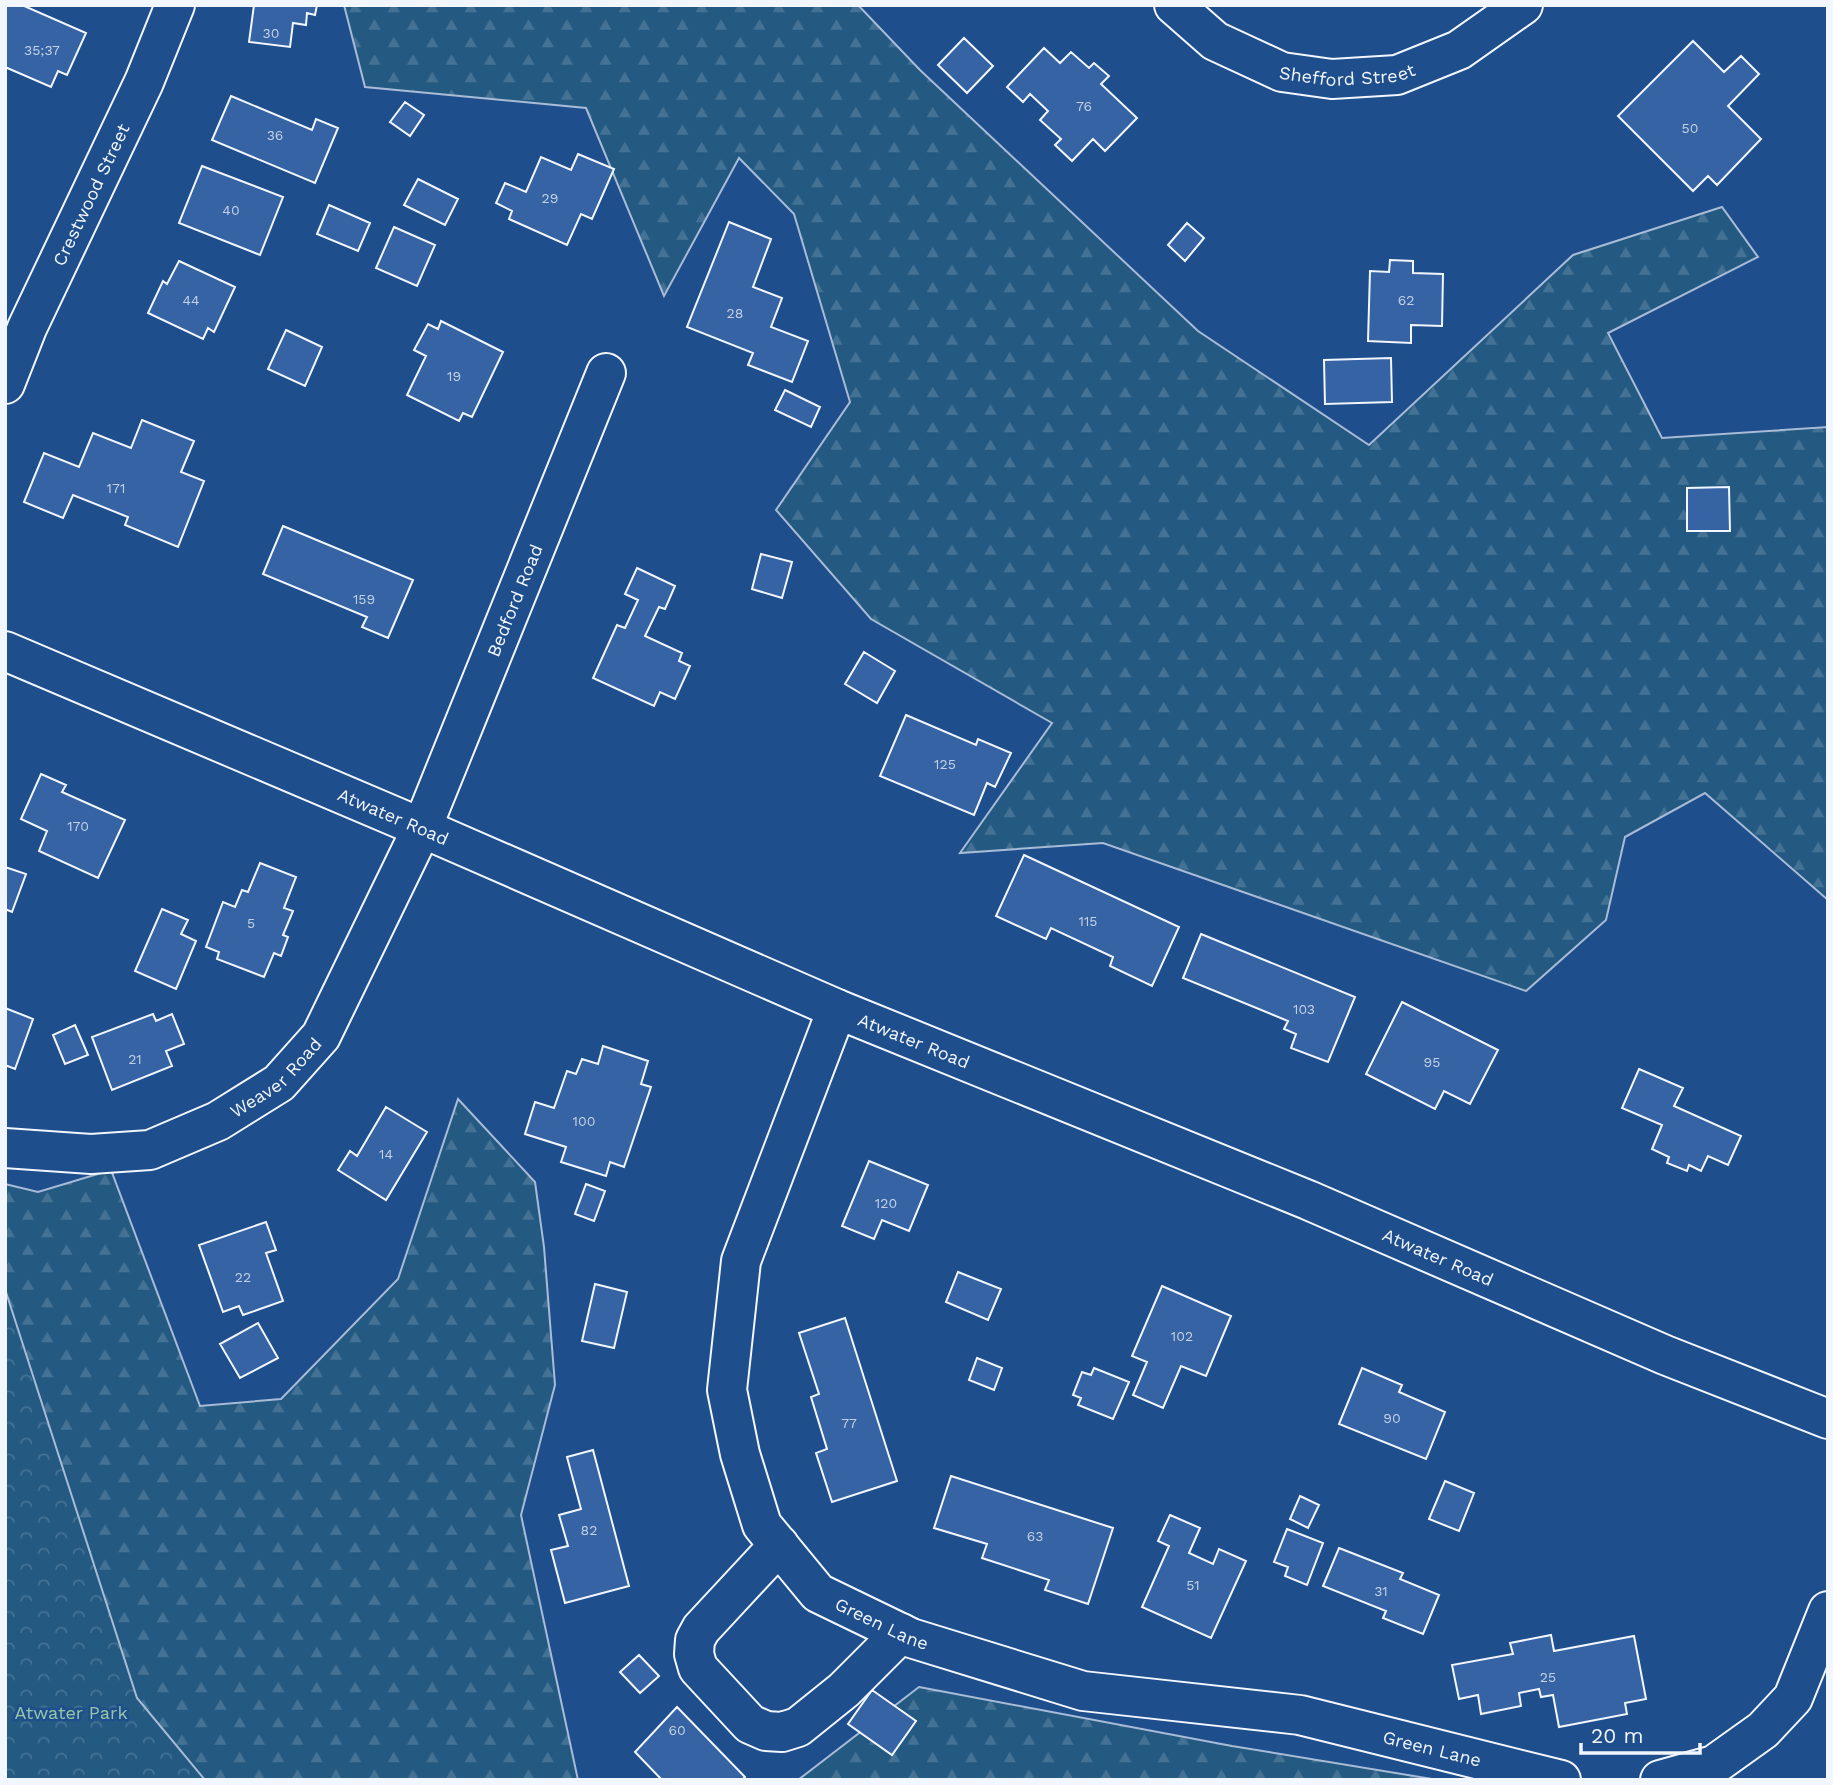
<svg xmlns="http://www.w3.org/2000/svg" width="1833" height="1785" viewBox="0 0 1833 1785" font-family="'Work Sans',sans-serif">
<defs>
<pattern id="forest-firs" width="22" height="20" patternUnits="userSpaceOnUse" patternTransform="scale(1.75)"><rect width="22" height="20" fill="#245a82"/><path d="M5 1l3.5 6h-7zM16 11l3.5 6h-7z" fill="#447295"/></pattern>
<pattern id="park-crowns" width="20" height="18" patternUnits="userSpaceOnUse" patternTransform="scale(1.75)"><rect width="20" height="18" fill="#245a82"/><path d="M2 6a3 3 0 1 1 6 0M12 15a3 3 0 1 1 6 0" fill="none" stroke="#447295"/></pattern>
</defs>
<rect width="100%" height="100%" fill="#1f4e8c"/>
<path fill="url(#forest-firs)" stroke="#a8bbd7" stroke-width="2" d="M344,5H858L920,70L1198,331L1369,445L1573,255L1722,207L1758,257L1608,333L1662,438L1828,427V900L1705,793L1625,837L1606,920L1526,991L1103,843L960,853L1052,723L871,619L776,510L850,402L794,214L739,158L664,296L586,108L365,87Z
M458,1099L535,1182L544,1247L555,1385L521,1515L578,1780H5V1184L38,1192L111,1170L200,1406L281,1399L398,1279Z
M919,1687L1232,1746L1438,1780H798Z"/>
<path fill="url(#park-crowns)" stroke="#a8bbd7" stroke-width="2" d="M5,1289L137,1698L205,1780H5Z"/>
<path fill="#3563a3" stroke="#f2f6ff" stroke-width="2" d="M5,5H22L86,33L67,75L58,71L51,87L5,67Z
M254,5H317L315,15L307,13L306,25L293,23L290,47L249,42Z
M964,38L993,66L967,93L938,65Z
M1693,41L1724,72L1741,56L1759,74L1728,106L1761,139L1717,185L1708,176L1693,191L1618,116Z
M1044,48L1060,63L1071,52L1089,68L1094,63L1109,76L1101,84L1137,118L1105,151L1093,139L1072,161L1055,145L1061,139L1040,120L1048,111L1030,94L1023,102L1007,87Z
M231,96L312,130L316,119L338,128L315,183L212,140Z
M405,102L424,115L410,136L390,122Z
M578,154L614,169L592,219L581,214L567,245L509,219L512,211L496,203L505,183L526,192L541,157L571,170Z
M202,166L283,197L260,255L179,223Z
M418,179L458,199L445,225L404,205Z
M329,205L370,223L358,251L317,234Z
M729,222L771,239L753,287L782,298L771,327L808,341L792,382L748,365L753,353L687,327Z
M1187,223L1204,238L1185,261L1168,245Z
M394,227L435,245L417,286L376,268Z
M1390,260L1413,261V273L1443,274L1442,326L1411,325V343L1368,341L1370,271L1389,272Z
M179,261L235,287L214,332L208,328L203,339L148,313L163,281L167,284Z
M441,321L503,352L472,417L463,413L459,421L407,395L426,356L414,350L428,324L438,329Z
M286,330L322,347L305,386L268,369Z
M1391,358L1392,402L1325,404L1324,360Z
M785,390L820,407L811,427L775,410Z
M142,420L194,441L181,472L204,481L178,547L125,525L128,517L73,495L63,518L24,502L44,453L79,467L93,433L131,448Z
M1729,487L1730,531H1687V488Z
M283,526L413,580L388,638L362,627L367,617L263,574Z
M761,554L792,562L782,598L752,589Z
M637,568L675,586L665,609L659,607L645,636L682,653L679,661L690,666L675,699L660,692L654,706L593,678L617,625L625,628L638,600L625,594Z
M864,652L895,671L877,703L845,684Z
M906,715L976,745L978,739L1011,753L995,787L987,783L974,815L880,776Z
M41,774L66,785L62,792L125,820L98,878L39,851L47,831L21,819Z
M1024,855L1179,927L1152,986L1110,966L1113,957L1051,928L1046,939L996,916Z
M260,863L296,877L284,908L293,911L283,935L288,937L281,956L274,953L264,977L217,959L219,952L206,947L223,902L235,907L242,890L248,892Z
M5,867L26,874L12,912L5,909Z
M162,909L188,920L181,934L196,941L176,989L135,971Z
M1201,934L1355,997L1328,1062L1291,1048L1296,1034L1284,1029L1288,1021L1183,978Z
M1402,1002L1498,1050L1470,1104L1444,1091L1435,1109L1366,1074Z
M5,1008L33,1019L15,1069L5,1065Z
M153,1014L156,1021L172,1014L184,1044L166,1051L172,1066L112,1090L92,1037Z
M75,1025L88,1055L65,1064L53,1035Z
M603,1046L648,1061L641,1084L651,1087L624,1167L610,1162L606,1176L561,1162L566,1147L525,1134L535,1102L554,1108L567,1071L576,1074L582,1059L598,1064Z
M1639,1069L1683,1088L1674,1106L1741,1136L1728,1165L1708,1156L1701,1171L1689,1165L1687,1171L1667,1163L1669,1157L1652,1149L1662,1125L1622,1108Z
M386,1107L427,1132L386,1200L338,1170L350,1151L357,1156Z
M869,1161L928,1185L909,1231L882,1220L874,1239L842,1226Z
M586,1184L605,1191L594,1221L575,1214Z
M266,1222L276,1250L266,1253L283,1301L243,1315L239,1306L223,1312L199,1245Z
M958,1272L1001,1289L988,1320L946,1302Z
M595,1284L627,1292L614,1348L582,1341Z
M1162,1286L1231,1316L1206,1376L1181,1366L1163,1408L1133,1395L1147,1362L1132,1356Z
M845,1318L897,1481L832,1502L816,1453L827,1449L811,1397L819,1394L799,1333Z
M258,1323L278,1358L240,1378L220,1344Z
M977,1358L1002,1368L994,1390L969,1380Z
M1094,1368L1129,1382L1113,1419L1078,1405L1081,1398L1073,1395L1082,1372L1091,1375Z
M1362,1368L1402,1385L1399,1392L1445,1412L1426,1459L1339,1424Z
M593,1450L629,1586L565,1603L551,1550L568,1546L559,1515L581,1509L567,1457Z
M951,1476L1113,1528L1088,1604L1045,1590L1049,1580L982,1558L987,1544L934,1528Z
M1445,1481L1474,1493L1459,1531L1429,1519Z
M1300,1496L1319,1505L1308,1528L1290,1519Z
M1170,1515L1200,1528L1189,1553L1213,1564L1219,1549L1246,1561L1211,1638L1142,1607L1169,1546L1158,1541Z
M1287,1529L1323,1543L1307,1585L1285,1576L1288,1567L1274,1562Z
M1339,1548L1403,1573L1400,1579L1439,1595L1423,1634L1383,1618L1386,1611L1323,1586Z
M1551,1635L1554,1651L1634,1636L1646,1699L1625,1703L1627,1714L1559,1727L1553,1695L1541,1697L1539,1689L1519,1693L1521,1706L1481,1714L1478,1695L1459,1699L1452,1665L1513,1654L1510,1643Z
M639,1655L659,1676L640,1693L620,1672Z
M872,1690L916,1721L892,1755L848,1724Z
M677,1707L745,1777L742,1780H662L635,1752Z"/>
<g fill="none" stroke-linecap="round" stroke-linejoin="round">
<g stroke="#f2f6ff" stroke-width="42">
<g id="minor">
<path id="s1" d="M1174,5L1215,41L1282,72L1332,79L1397,75L1459,50L1523,5"/>
<path id="s2" d="M5,384L27,328L144,82L175,5"/>
<path id="s3" d="M5,651L422,828L837,1009L1308,1200L1665,1355L1828,1419"/>
<path id="s4" d="M837,1009L741,1261L727,1390L740,1454L762,1525L818,1593L911,1638L1083,1691L1300,1715L1561,1780"/>
<path id="s5" d="M5,1148L91,1154L150,1150L218,1121L279,1083L321,1036L422,828L606,373"/>
<path d="M779,1545L701,1629L695,1640L694,1654L698,1668L750,1724L766,1731L782,1732L798,1727L844,1690L901,1633"/>
<path d="M1660,1780L1714,1765L1763,1730L1793,1698L1828,1611"/>
</g>
</g>
<use href="#minor" stroke="#1f4e8c" stroke-width="38"/>
</g>
<g text-anchor="middle" dominant-baseline="central" stroke-width="5" stroke-linejoin="round" paint-order="stroke">
<g font-size="14" fill="#c3d1e8">
<text x="271" y="33">30</text>
<text x="42" y="50">35;37</text>
<text x="1084" y="106">76</text>
<text x="1690" y="128">50</text>
<text x="275" y="135">36</text>
<text x="550" y="198">29</text>
<text x="231" y="210">40</text>
<text x="191" y="300">44</text>
<text x="1406" y="300">62</text>
<text x="735" y="313">28</text>
<text x="454" y="376">19</text>
<text x="116" y="488">171</text>
<text x="364" y="599">159</text>
<text x="945" y="764">125</text>
<text x="78" y="826">170</text>
<text x="1088" y="921">115</text>
<text x="251" y="923">5</text>
<text x="1304" y="1009">103</text>
<text x="135" y="1059">21</text>
<text x="1432" y="1062">95</text>
<text x="584" y="1121">100</text>
<text x="386" y="1154">14</text>
<text x="886" y="1203">120</text>
<text x="243" y="1277">22</text>
<text x="1182" y="1336">102</text>
<text x="1392" y="1418">90</text>
<text x="849" y="1423">77</text>
<text x="589" y="1530">82</text>
<text x="1035" y="1536">63</text>
<text x="1193" y="1585">51</text>
<text x="1381" y="1591">31</text>
<text x="1548" y="1677">25</text>
<text x="677" y="1730">60</text>
</g>
<g font-size="18" fill="#f2f6ff" stroke="#1f4e8c">
<text stroke="none"><textPath href="#s1" startOffset="194">Shefford Street</textPath></text>
<text stroke="none"><textPath href="#s2" startOffset="208">Crestwood Street</textPath></text>
<text stroke="none"><textPath href="#s5" startOffset="831">Bedford Road</textPath></text>
<text stroke="none"><textPath href="#s3" startOffset="422">Atwater Road</textPath></text>
<text stroke="none"><textPath href="#s3" startOffset="989">Atwater Road</textPath></text>
<text stroke="none"><textPath href="#s5" startOffset="292">Weaver Road</textPath></text>
<text stroke="none"><textPath href="#s3" startOffset="1556">Atwater Road</textPath></text>
<text stroke="none"><textPath href="#s4" startOffset="698">Green Lane</textPath></text>
<text stroke="none"><textPath href="#s4" startOffset="1265">Green Lane</textPath></text>
</g>
<g font-size="18" fill="#97c8a6" stroke="#1f4e8c">
<text x="71" y="1712">Atwater Park</text>
</g>
</g>
<rect width="1833" height="1785" fill="none" stroke="#f2f6ff" stroke-width="14"/>
<path d="M1581 1743v10h119v-10" fill="none" stroke="#f2f6ff" stroke-width="3.5"/>
<text x="1591" y="1743" font-size="21" fill="#f2f6ff" stroke="#1f4e8c" stroke-width="5" paint-order="stroke">20 m</text>
</svg>
